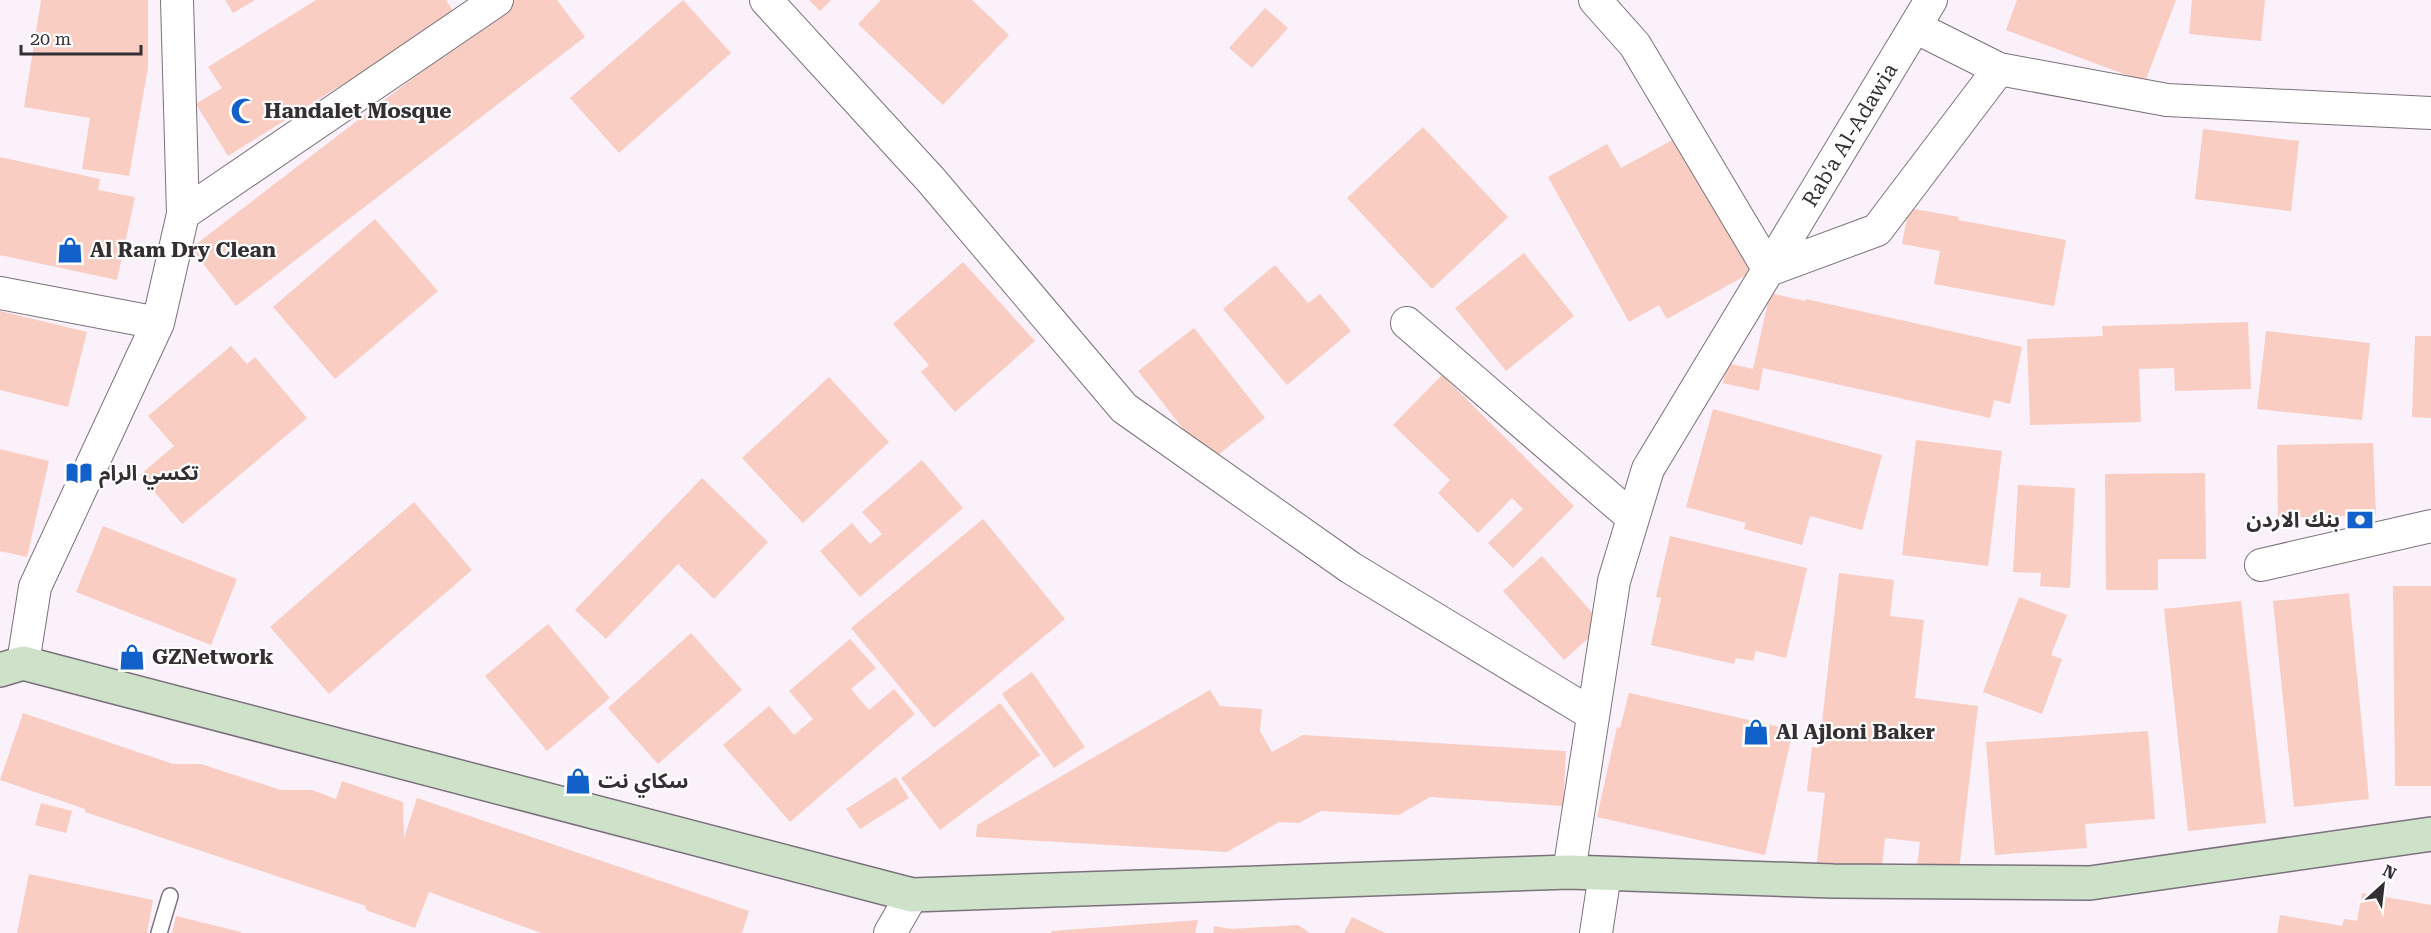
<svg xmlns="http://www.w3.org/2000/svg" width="2431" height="933" viewBox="0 0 2431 933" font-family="'Roboto Serif','Noto Sans Arabic',serif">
<rect width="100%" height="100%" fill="#fbf1fb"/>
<path fill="#f9cdc1" d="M41,0H148V67L129,176L82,169L90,118L24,107Z
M225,0H255L233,13Z
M316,0H446L455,14L228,156L196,104L222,88L208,67Z
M515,0H557L585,37L236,306L191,248Z
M683,0L731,53L619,153L570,98Z
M809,0H831L820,11Z
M881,0H972L1009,35L943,105L858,24Z
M2017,0H2176L2145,82L2006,30Z
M2192,0H2265L2261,41L2189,34Z
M1265,8L1288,28L1252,68L1229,48Z
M1423,127L1508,217L1432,289L1347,198Z
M2203,129L2299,141L2291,211L2195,199Z
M1676,138L1752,272L1667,319L1659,305L1629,322L1548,177L1607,144L1621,168Z
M0,157L100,179L98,190L135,197L117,280L0,255Z
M1909,208L1959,217L1958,220L2066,240L2054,306L1934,284L1940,251L1902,244Z
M375,219L438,291L335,379L273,307Z
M1524,253L1574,316L1506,371L1455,308Z
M963,262L1035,341L955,412L921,372L929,365L893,324Z
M1275,265L1308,303L1320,294L1351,331L1287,385L1223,309Z
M1770,293L1805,301L1806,299L2022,347L2010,404L1994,400L1990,418L1763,368L1759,391L1723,383L1727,363L1753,369Z
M0,311L87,332L68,407L0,390Z
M2248,322L2251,389L2175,391L2174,368L2139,369L2141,422L2030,425L2027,339L2103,336L2102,326Z
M1194,328L1265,418L1209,462L1138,371Z
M2266,331L2370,343L2362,420L2257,409Z
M2415,336H2431V418L2412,417Z
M231,346L247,364L255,357L307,418L182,524L140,475L174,446L148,416Z
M1442,375L1574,506L1513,568L1488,543L1523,509L1512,498L1478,533L1438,493L1450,480L1393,425Z
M829,377L889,442L803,523L742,458Z
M1713,409L1882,455L1862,530L1810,516L1802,545L1744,529L1746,523L1686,507Z
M1916,440L2002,451L1988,566L1902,555Z
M2373,443L2376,515L2278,518L2277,445Z
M0,449L49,461L27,557L0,551Z
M922,460L963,508L860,597L820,551L852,523L870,544L882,534L862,512Z
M2205,473L2206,559H2158V590H2106L2105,474Z
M702,478L768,542L714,599L678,564L606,639L575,610Z
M2018,485L2075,488L2070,588L2040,586L2041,573L2013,572Z
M414,502L472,570L329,694L270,627Z
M983,519L1065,619L934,728L851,628Z
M103,526L237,579L211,645L76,592Z
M1670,536L1807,568L1786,658L1756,651L1753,661L1736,658L1734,664L1651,645L1661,598L1656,597Z
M1542,556L1603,625L1564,660L1503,591Z
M1839,573L1894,580L1890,616L1924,620L1915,698L1978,706L1959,870L1917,866L1920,842L1885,838L1881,877L1816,869L1825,793L1807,791L1812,747L1819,748Z
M2393,586H2431V786H2395Z
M2349,593L2369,799L2294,807L2273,601Z
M2019,597L2067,615L2051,655L2062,659L2042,714L1983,692Z
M2241,601L2266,823L2188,831L2164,609Z
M548,624L610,698L547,751L485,676Z
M691,633L742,690L658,764L608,708Z
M850,639L876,668L851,689L869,710L894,689L915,714L790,822L723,745L769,706L794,735L813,719L789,691Z
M1032,672L1085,747L1054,768L1002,694Z
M1210,690L1220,706L1262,709L1260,731L1272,752L1303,735L1566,751L1563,806L1430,797L1399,815L1321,811L1299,823L1279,822L1227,852L976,837L977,825Z
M1629,693L1793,730L1765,855L1597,817L1617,727L1620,728Z
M1000,703L1040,755L940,830L901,778Z
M23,713L173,764H201L281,790H312L336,799L342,781L403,802L404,838L417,798L749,911L742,933H541L429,892L415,928L366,910V906L85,812V809L0,780Z
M2148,731L2155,819L2085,824L2087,848L1995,855L1986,742Z
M896,777L909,798L860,829L846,809Z
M41,803L72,811L66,833L35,825Z
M29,874L153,900L147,933H17Z
M2362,893L2431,905V933H2277L2280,915L2342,926L2344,919L2357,921Z
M176,916L241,932V933H172Z
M1352,917L1385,933H1344Z
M1198,920L1195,933H1051V931Z
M1298,925L1310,933H1213L1214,926L1231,929Z"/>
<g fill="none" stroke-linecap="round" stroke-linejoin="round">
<g stroke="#7a727b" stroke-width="18">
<path id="lane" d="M159,933L170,896"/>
</g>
<g stroke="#7a727b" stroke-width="34">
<path id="street" d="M766,0L931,180L1124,408L1351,568L1592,714
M1595,0L1635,45L1769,270
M1915,27L1999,69L2167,100L2431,113
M183,214L497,0
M1769,270L1877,230L1999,69
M0,293L158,323
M1407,323L1633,518
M2261,565L2431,526
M23,663L35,587L158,323L183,214L177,0
M1569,872L1614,581L1648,469L1931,0
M890,933L912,895
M1596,933L1605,874"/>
</g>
<g stroke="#7a727b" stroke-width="36">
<path id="secondary" d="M0,670L23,663L912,895L1569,872L1833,881L2090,883L2431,834"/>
</g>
<use href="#lane" stroke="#fff" stroke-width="15"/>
<use href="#street" stroke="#fff" stroke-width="32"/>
<use href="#secondary" stroke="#cee2ca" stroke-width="33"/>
</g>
<defs>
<g id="mosque-bare" transform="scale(2.07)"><path d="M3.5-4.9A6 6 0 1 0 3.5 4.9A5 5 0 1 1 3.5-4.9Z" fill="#1260ca" stroke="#fff" stroke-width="2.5" paint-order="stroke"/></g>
<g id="shop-bare" transform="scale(2.07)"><path d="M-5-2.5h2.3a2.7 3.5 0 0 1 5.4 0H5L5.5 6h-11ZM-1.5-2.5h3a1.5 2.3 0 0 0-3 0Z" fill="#1260ca" stroke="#fff" stroke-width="2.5" paint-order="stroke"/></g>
<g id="library-bare" transform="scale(2.07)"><path d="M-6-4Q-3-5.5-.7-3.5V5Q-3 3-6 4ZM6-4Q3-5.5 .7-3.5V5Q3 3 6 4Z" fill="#1260ca" stroke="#fff" stroke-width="2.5" paint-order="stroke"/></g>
<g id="bank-bare" transform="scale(2.07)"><path d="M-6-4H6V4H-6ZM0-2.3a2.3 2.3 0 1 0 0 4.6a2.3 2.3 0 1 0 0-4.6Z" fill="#1260ca" stroke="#fff" stroke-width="2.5" paint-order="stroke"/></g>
</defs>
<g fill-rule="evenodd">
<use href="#mosque-bare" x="244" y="111"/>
<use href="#shop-bare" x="70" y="250"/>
<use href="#library-bare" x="79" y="473"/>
<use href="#bank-bare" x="2360" y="520"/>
<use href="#shop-bare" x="132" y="657"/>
<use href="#shop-bare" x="1756" y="732"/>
<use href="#shop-bare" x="578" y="781"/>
</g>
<g text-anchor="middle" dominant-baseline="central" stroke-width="4.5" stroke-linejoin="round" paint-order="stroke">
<g font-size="21" font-weight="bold" fill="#332f33" stroke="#fff" text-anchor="start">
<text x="264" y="111">Handalet Mosque</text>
<text x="90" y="250">Al Ram Dry Clean</text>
<text x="99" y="473">تكسي الرام</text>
<text x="2340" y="520" text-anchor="end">بنك الاردن</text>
<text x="152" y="657">GZNetwork</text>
<text x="1776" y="732">Al Ajloni Baker</text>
<text x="598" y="781">سكاي نت</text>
</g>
<g font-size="21" fill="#332f33" stroke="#fff">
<text transform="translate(1850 135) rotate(-59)">Rab'a Al-Adawia</text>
</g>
</g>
<g transform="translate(2383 885) rotate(27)" stroke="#ffffff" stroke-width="4.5" paint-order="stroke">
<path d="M0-4.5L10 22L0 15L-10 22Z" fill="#332f33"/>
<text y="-9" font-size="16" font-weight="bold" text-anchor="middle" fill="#332f33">N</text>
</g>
<path d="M21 45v9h120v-9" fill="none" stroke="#332f33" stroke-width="3"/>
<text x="30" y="45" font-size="18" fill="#332f33" stroke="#ffffff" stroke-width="4.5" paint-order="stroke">20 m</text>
</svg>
